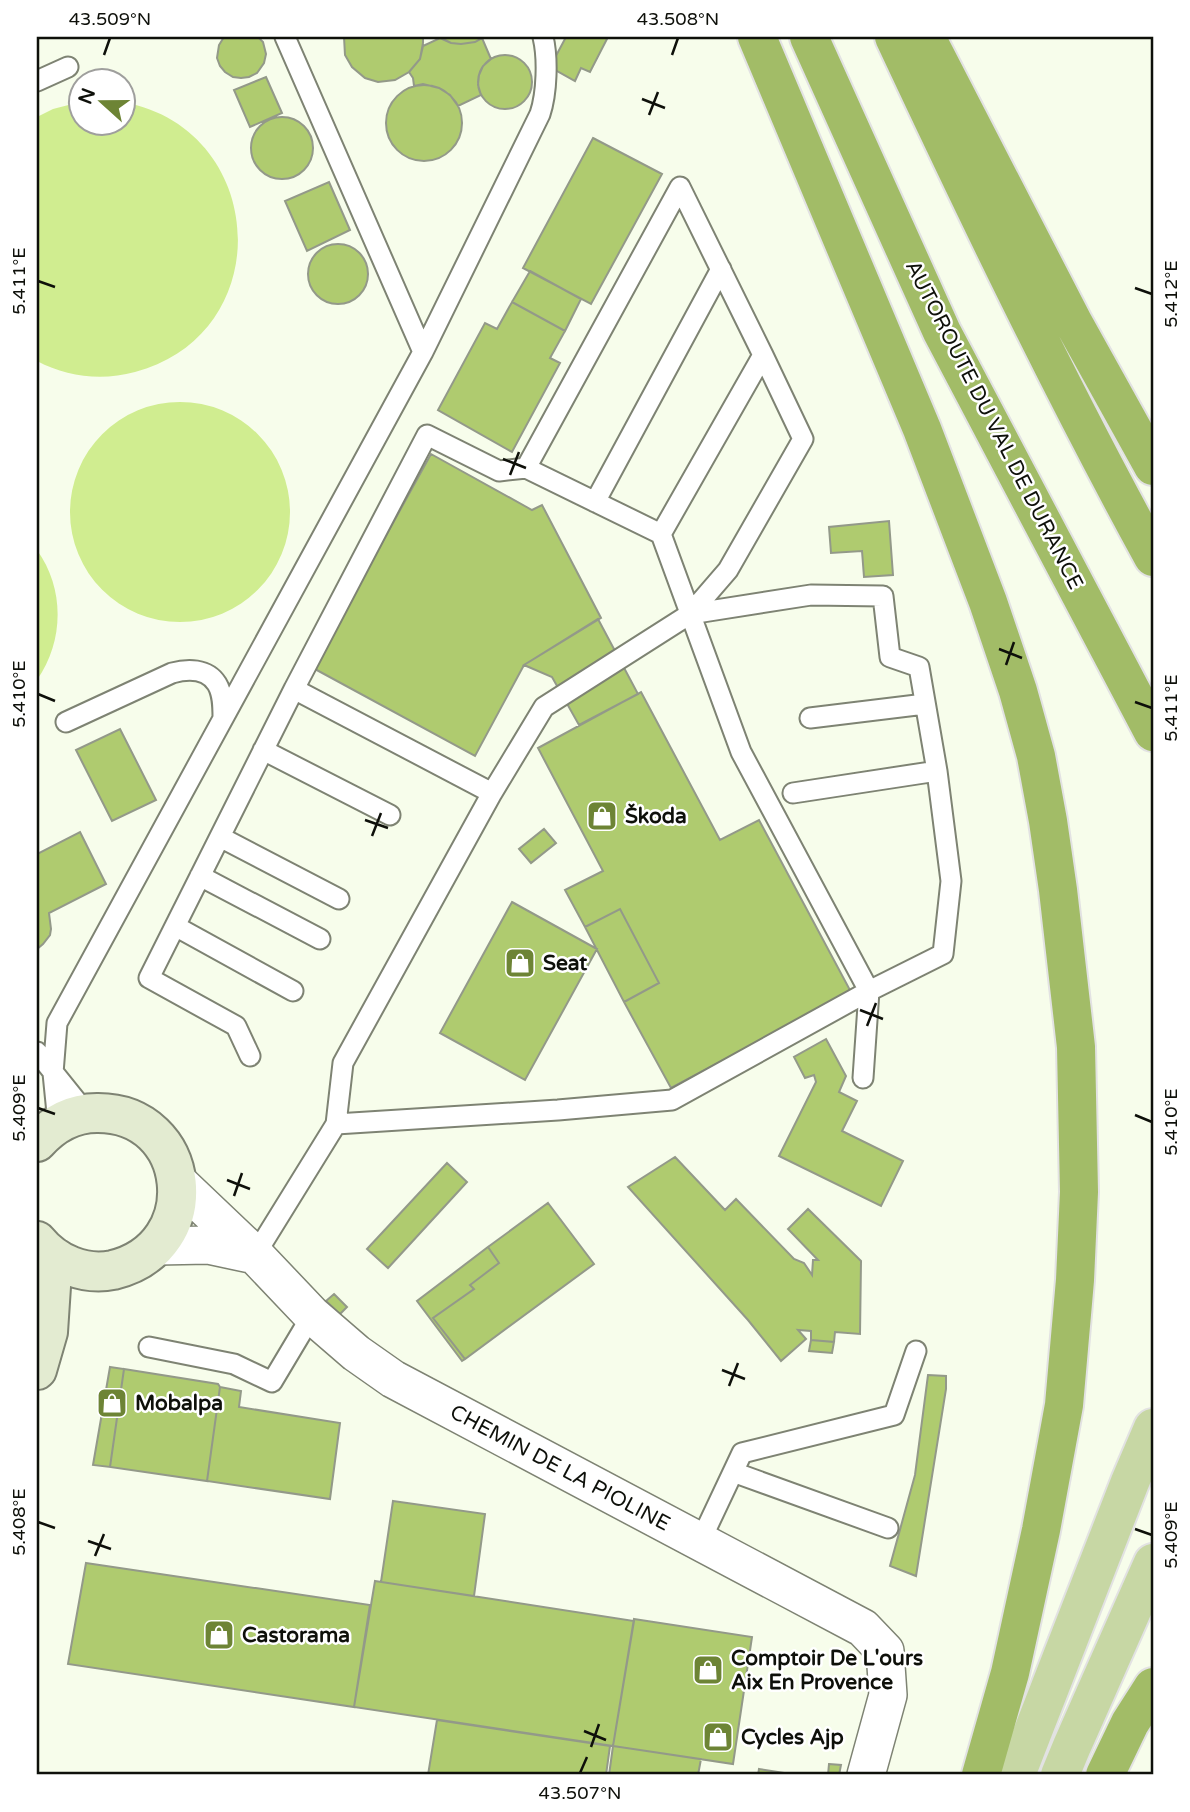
<svg xmlns="http://www.w3.org/2000/svg" width="1190" height="1812" viewBox="0 0 1190 1812" font-family="'Varela Round',sans-serif">
<rect width="100%" height="100%" fill="#f7fdeb"/>
<path fill="#d0ed90" d="M80,102V122H122L123,102C269,129 279,334 135,372C102,381 67,377 37,361V117L53,109Z
M70 512a110 110 0 1 1 220 0a110 110 0 1 1-220 0Z
M37,550C65,589 64,641 37,680Z"/>
<path fill="#afcb6f" stroke="#939989" stroke-width="2" d="M224,37H258L263,42L266,54L264,63L257,73L249,77L241,78L233,77L225,72L220,66L217,58L219,45Z
M344,37H423V43L420,59L409,72L395,80L378,82L365,78L352,67L345,55Z
M439,37H484L475,42L461,44L451,43Z
M566,37H608L590,72L581,68L575,81L550,67Z
M440,38L451,43L461,44L475,42L482,38L491,59L483,66L479,75L478,85L481,95L458,106L450,95L439,88L423,84L414,86L413,78L409,72L420,59L423,46Z
M478 82a27 27 0 1 1 54 0a27 27 0 1 1-54 0Z
M266,77L282,113L250,127L234,90Z
M386 123a38 38 0 1 1 76 0a38 38 0 1 1-76 0Z
M251 148a31 31 0 1 1 62 0a31 31 0 1 1-62 0Z
M593,138L662,174L591,304L523,268Z
M329,182L350,230L307,251L285,201Z
M308 274a30 30 0 1 1 60 0a30 30 0 1 1-60 0Z
M530,271L581,299L565,331L512,302Z
M512,302L565,331L550,358L560,363L512,452L438,410L485,323L497,329Z
M431,454L532,510L542,505L601,618L524,665L475,756L313,668Z
M889,521L893,575L864,577L862,551L831,553L829,527Z
M598,619L638,694L579,725L552,677L524,665Z
M641,692L720,840L759,820L851,992L671,1088L624,1002L659,983L620,909L585,927L565,890L603,871L538,748Z
M120,729L156,800L112,821L76,750Z
M544,829L556,843L531,863L519,849Z
M80,832L106,884L49,913L51,929L50,935L43,944L37,949V854Z
M512,902L597,949L525,1080L440,1033Z
M620,909L659,983L624,1002L585,927Z
M826,1039L846,1076L839,1092L857,1101L842,1131L903,1161L881,1206L779,1156L816,1082L814,1075L805,1078L794,1057Z
M675,1157L725,1210L736,1199L794,1259L804,1263L812,1275L813,1260H818L788,1229L808,1209L861,1261L860,1334L835,1332L834,1342L811,1340V1331L798,1330L806,1339L781,1361L748,1320L628,1187Z
M447,1163L467,1182L388,1268L367,1249Z
M548,1203L594,1264L465,1359L433,1318L474,1289L470,1285L499,1263L488,1247Z
M488,1247L499,1263L470,1285L474,1289L433,1318L465,1359L462,1361L417,1301Z
M334,1294L347,1307L340,1314L326,1301Z
M811,1340L834,1342L832,1353L809,1351Z
M110,1367L124,1369L110,1467L93,1465Z
M124,1369L218,1384L220,1387L207,1481L110,1467Z
M928,1375L946,1376V1389L916,1576L890,1566L915,1475Z
M220,1387L241,1391L239,1407L340,1423L330,1499L207,1481Z
M393,1501L485,1514L474,1596L381,1582Z
M86,1563L370,1605L354,1707L68,1664Z
M375,1581L634,1621L613,1746L354,1707Z
M634,1619L752,1637L733,1764L613,1746Z
M437,1720L610,1746L606,1775H428Z
M613,1746L701,1759L698,1775H609Z
M829,1764L841,1765L839,1775H828Z
M759,1769L797,1775H758Z"/>
<g fill="none" stroke-linecap="round" stroke-linejoin="round">
<g stroke="#7e8373" stroke-width="23">
<path id="lane" d="M285,37L423,352
M37,81L68,67
M595,502L721,269
M661,534L763,355
M810,718L925,704
M66,722L172,673C187,669 207,668 217,684C223,694 223,707 223,718
M263,750L390,815
M492,793L294,689L427,435L499,471L526,468
M793,793L937,771
M220,837L339,899
M200,876L320,939
M175,926L293,991
M37,1052L86,1113
M250,1056L236,1026L149,978L294,689
M58,1123L53,1073L57,1023L423,352L540,114C547,93 548,58 543,37
M336,1124L558,1110L672,1100L869,991L863,1078
M255,1255L336,1124L343,1063L492,793L544,707L690,614L728,570L803,439L763,355L680,187L526,468L661,534L741,752L869,991L943,954L951,881L937,771L919,667L890,657L883,596L811,595L690,614
M149,1347L234,1364L272,1382L312,1315
M733,1472L888,1528
M700,1542L742,1453L894,1415L916,1351"/>
</g>
<g stroke="#7e8373" stroke-width="40">
<path id="street" d="M177,1181L255,1255L312,1315L356,1353L393,1379L863,1628L885,1651L888,1695L866,1775
M157,1246L208,1245L255,1255"/>
</g>
<g stroke="#7e8373" stroke-width="42">
<path id="secondary" d="M37,1142C53,1124 73,1113 97,1113C193,1112 208,1247 113,1270C84,1276 55,1263 37,1241
M37,1370L48,1332L53,1256"/>
</g>
<g stroke="#e2e2e2" stroke-width="42">
<path id="primary" d="M1016,1775L1130,1482L1153,1428
M1060,1775L1072,1746L1153,1563"/>
</g>
<g stroke="#e2e2e2" stroke-width="42">
<path id="highway" d="M757,37L922,429L988,602L1018,691L1036,756L1048,821L1058,890L1076,1047L1079,1192L1075,1280L1064,1405L1041,1530L1010,1673L981,1775
M809,37L942,332L1153,732
M894,37C976,212 1060,387 1153,557
M926,37L1073,322L1153,466
M1105,1775L1130,1723L1153,1687"/>
</g>
<use href="#lane" stroke="#fff" stroke-width="19"/>
<use href="#street" stroke="#fff" stroke-width="37"/>
<use href="#secondary" stroke="#e3ebd1" stroke-width="38"/>
<use href="#primary" stroke="#c7d7a4" stroke-width="38"/>
<use href="#highway" stroke="#a2bc67" stroke-width="38"/>
</g>
<path fill="none" stroke="#0e100a" stroke-width="2.5" d="M104,55L110,38M672,55L678,38M642,99L665,108M649,115L658,92M38,281L55,287M1135,288L1152,294M503,459L526,468M510,475L519,452M999,649L1022,658M1006,665L1014,642M38,694L55,701M1135,702L1152,708M365,820L388,828M372,836L381,813M860,1010L883,1019M867,1026L876,1003M38,1108L55,1114M1135,1115L1152,1122M227,1180L250,1189M234,1196L242,1173M722,1370L745,1379M729,1386L738,1363M38,1522L55,1528M1135,1529L1152,1535M88,1541L111,1549M95,1556L104,1534M584,1731L606,1740M591,1747L599,1724M580,1773L587,1757"/>
<defs>
<g id="shop-square" transform="scale(1.575)"><rect x="-9" y="-9" width="18" height="18" rx="4" fill="#6d8435" stroke="#fff"/><path d="M-5-2.5h2.3a2.7 3.5 0 0 1 5.4 0H5L5.5 6h-11ZM-1.5-2.5h3a1.5 2.3 0 0 0-3 0Z" fill="#fff"/></g>
</defs>
<g fill-rule="evenodd">
<use href="#shop-square" x="602" y="816"/>
<use href="#shop-square" x="520" y="963"/>
<use href="#shop-square" x="112" y="1403"/>
<use href="#shop-square" x="219" y="1635"/>
<use href="#shop-square" x="708" y="1670"/>
<use href="#shop-square" x="718" y="1737"/>
</g>
<g text-anchor="middle" dominant-baseline="central" stroke-width="5" stroke-linejoin="round" paint-order="stroke">
<g font-size="21" fill="#0e100a" stroke="#fff">
<text transform="translate(994 425) rotate(63)">AUTOROUTE DU VAL DE DURANCE</text>
<text transform="translate(560 1468) rotate(28)">CHEMIN DE LA PIOLINE</text>
</g>
<g font-size="21" font-weight="bold" fill="#0e100a" stroke="#fff" text-anchor="start">
<text x="625" y="816">Škoda</text>
<text x="543" y="963">Seat</text>
<text x="135" y="1403">Mobalpa</text>
<text x="242" y="1635">Castorama</text>
<text x="731" y="1658">Comptoir De L'ours<tspan x="731" dy="24">Aix En Provence</tspan></text>
<text x="741" y="1737">Cycles Ajp</text>
</g>
</g>
<rect width="1190" height="1812" fill="none" stroke="#ffffff" stroke-width="77"/>
<g transform="translate(102 102) rotate(291)"><circle r="33" fill="#ffffff" stroke="#9f9f9d" stroke-width="2"/>
<path d="M0-5L12 26L0 18L-12 26Z" fill="#6d8435"/>
<text y="-10" font-size="19" font-weight="bold" text-anchor="middle" fill="#0e100a">N</text>
</g>
<rect x="38" y="38" width="1114" height="1735" fill="none" stroke="#0e100a" stroke-width="2.5"/>
<g font-size="18" text-anchor="middle" fill="#0e100a">
<text x="110" y="25">43.509°N</text>
<text x="678" y="25">43.508°N</text>
<text transform="translate(19 281) rotate(-90)" y="6">5.411°E</text>
<text transform="translate(1171 294) rotate(-90)" y="6">5.412°E</text>
<text transform="translate(19 694) rotate(-90)" y="6">5.410°E</text>
<text transform="translate(1171 708) rotate(-90)" y="6">5.411°E</text>
<text transform="translate(19 1108) rotate(-90)" y="6">5.409°E</text>
<text transform="translate(1171 1122) rotate(-90)" y="6">5.410°E</text>
<text transform="translate(19 1522) rotate(-90)" y="6">5.408°E</text>
<text transform="translate(1171 1535) rotate(-90)" y="6">5.409°E</text>
<text x="580" y="1799">43.507°N</text>
</g>
</svg>
